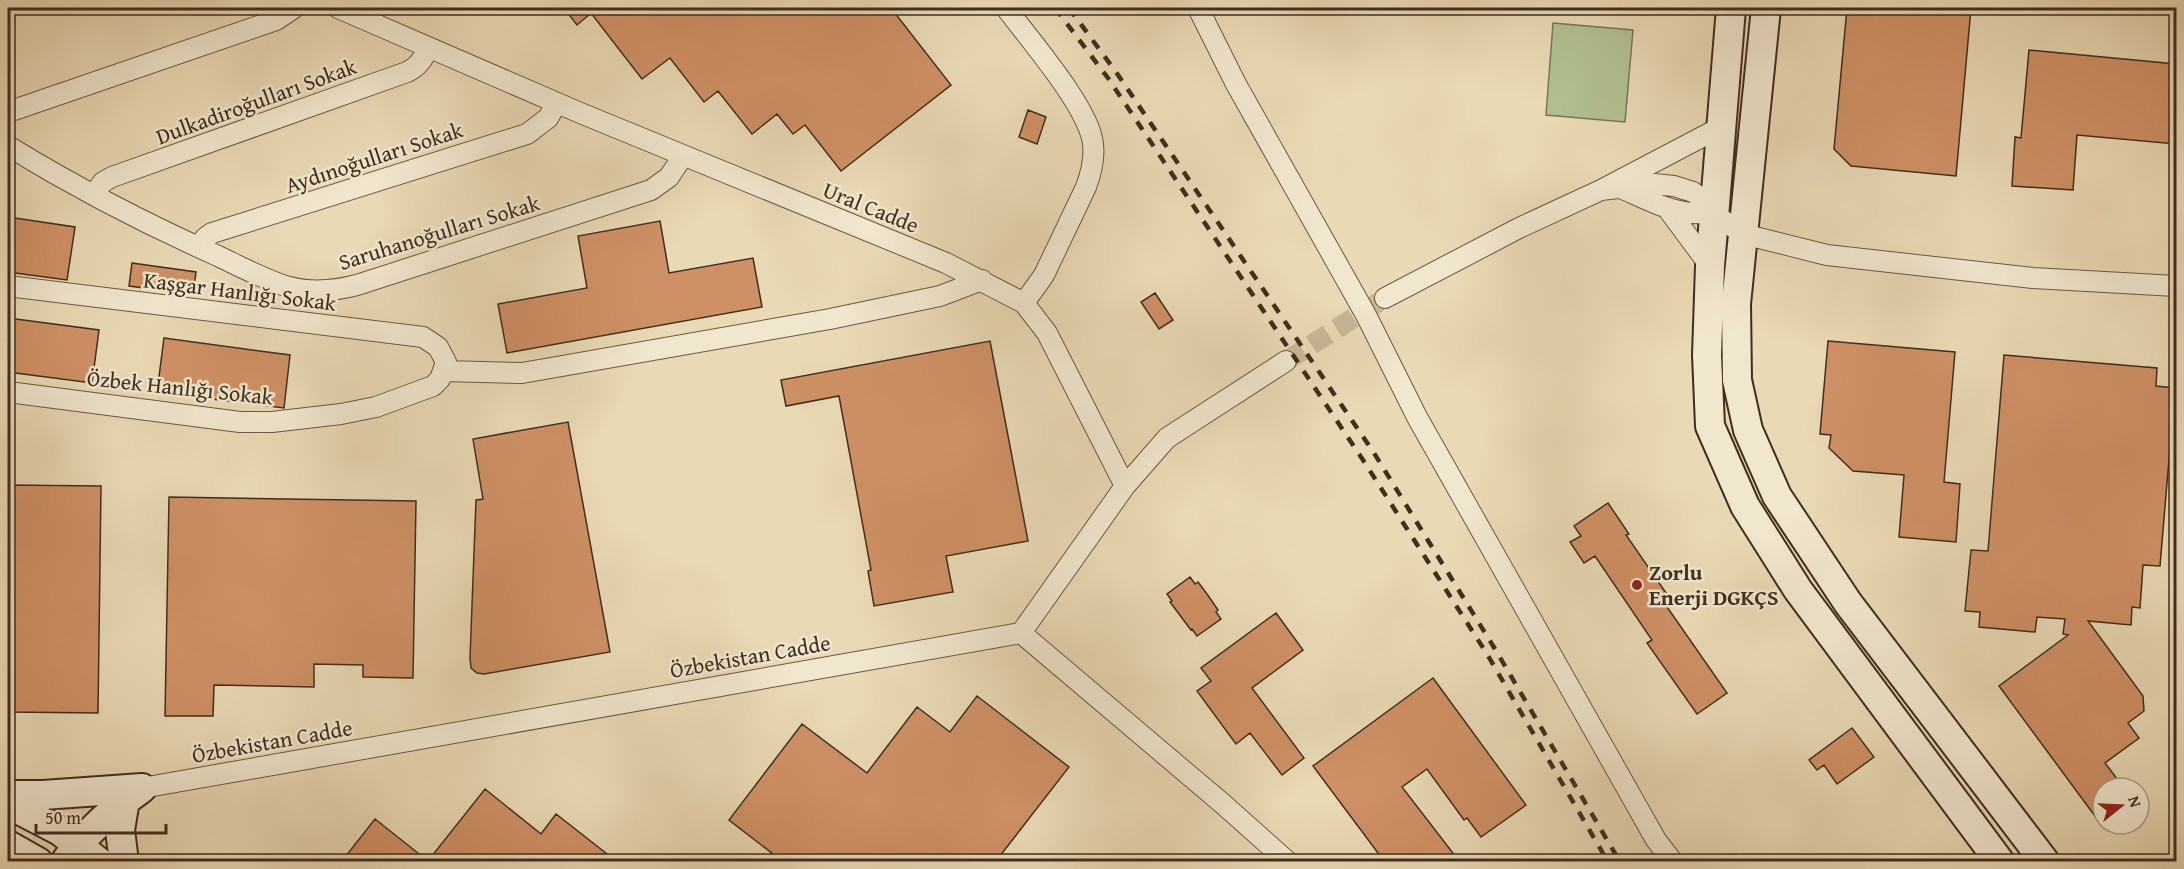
<svg xmlns="http://www.w3.org/2000/svg" width="2184" height="869" viewBox="0 0 2184 869" font-family="'Gentium Book Plus',serif">
<rect width="100%" height="100%" fill="#e9d9b4"/>
<filter id="stains"><feTurbulence type="fractalNoise" baseFrequency=".00333" numOctaves="4"/><feColorMatrix values="0 0 0 0 .2 0 0 0 0 .09 0 0 0 0 .02 0 0 0 .5 -.17"/></filter>
<radialGradient id="worn" r=".72"><stop offset=".6" stop-color="#630" stop-opacity="0"/><stop offset="1" stop-color="#630" stop-opacity=".3"/></radialGradient>
<path fill="#b1c091" stroke="#787758" stroke-width="1.5" d="M1553,23L1633,30L1625,122L1546,115Z"/>
<path fill="#cf9065" stroke="#402e1f" stroke-width="1.5" d="M564,8H891L951,85L841,171L805,125L793,134L777,114L752,134L718,91L704,102L670,58L642,79L591,13L577,25Z
M1847,8H1971L1956,176L1851,166L1834,149Z
M2029,50L2176,64V144L2077,135L2073,190L2012,186L2015,137L2021,138Z
M1028,110L1046,117L1037,144L1019,137Z
M8,217L75,227L67,280L8,272Z
M660,221L669,273L753,258L762,307L507,353L498,304L587,288L578,236Z
M132,263L196,272L193,294L129,286Z
M1155,293L1173,320L1159,329L1141,302Z
M8,318L99,330L92,383L8,372Z
M164,338L290,355L284,408L157,392Z
M990,341L1028,541L946,556L953,592L874,606L868,571L871,570L839,396L786,406L781,380Z
M1828,341L1955,352L1944,482L1960,484L1956,542L1899,537L1904,475L1853,471L1829,448L1831,435L1820,434Z
M2004,355L2157,368L2156,386L2175,388L2160,566L2143,565L2140,608L2132,607L2131,625L2088,621L2143,696L2144,711L2128,723L2139,738L2105,763L2124,788H2103V827L1999,686L2068,635L2063,634L2065,619L2037,617L2035,632L1979,627L1980,612L1965,611L1971,550L1988,551Z
M568,422L610,652L484,674L477,673L471,668L470,658L476,500L483,499L473,439Z
M8,485L101,486L98,713L8,712Z
M169,497L416,501L413,678L363,677V665L314,664V687L214,685L213,716H165Z
M1608,503L1629,534L1626,535L1673,603L1667,607L1727,693L1697,714L1647,643L1652,640L1595,556L1584,563L1570,542L1581,536L1574,526Z
M1190,577L1195,584L1198,582L1207,594L1218,610L1216,612L1221,619L1197,636L1192,629L1191,630L1170,602L1172,601L1167,594Z
M1276,613L1303,650L1252,688L1304,758L1282,775L1250,733L1236,744L1197,691L1211,681L1201,668Z
M1433,678L1526,805L1481,837L1467,818L1464,820L1427,769L1402,787L1459,861H1384L1313,766Z
M977,696L1069,767L996,861H782L729,820L802,724L867,773L917,707L950,732Z
M1852,728L1874,757L1837,784L1824,765L1817,770L1809,760Z
M485,789L541,834L556,814L616,861H342L375,819L428,861Z"/>
<g fill="none" stroke-linecap="round" stroke-linejoin="round">
<path stroke="#c7b796" stroke-width="20" stroke-dasharray="20 10" stroke-linecap="butt" d="M1286,361L1385,298"/>
<g stroke="#6a5944" stroke-width="22">
<path id="street" d="M338,8L578,112L946,263L1024,303L1047,333L1125,486L1021,633
M1006,8C1030,40 1083,101 1092,138C1096,155 1092,171 1086,187L1044,275L1024,303
M1198,8L1236,84L1366,315L1417,417L1656,840L1673,862
M8,112L276,20L294,8
M8,146C75,187 146,224 218,256C241,267 265,280 289,287C312,293 334,291 357,285L651,190L669,177L683,156
M1623,189C1650,201 1680,218 1711,212
M1601,190L1654,184L1674,186L1693,192L1704,200L1711,212L1743,234L1827,255L2033,278L2176,286
M94,194L103,182L112,177L407,72C418,67 424,59 428,47
M1667,208L1710,266
M199,247L205,238L212,233L527,134L548,118L557,103
M8,286L423,337L438,347L446,362L440,379L433,386L376,407L341,414L272,422H240L8,392
M1385,298L1519,228L1601,190L1721,127
M444,371L522,373L830,319L940,296L982,280
M1125,486L1167,438L1286,361
M142,788L1021,633L1223,804L1288,862"/>
</g>
<g stroke="#402e1f" stroke-width="32">
<path id="secondary" d="M1731,8L1710,266L1707,355L1710,426L1745,506L1798,590L2000,862
M1766,8L1736,304L1737,380L1748,430L1777,496L1848,603L2045,862
M8,795H43L142,788
M8,804L60,831L99,862
M8,845L38,862
M65,862C86,832 112,810 141,789
M124,862L120,830L125,800"/>
</g>
<use href="#street" stroke="#f1e6ce" stroke-width="20"/>
<use href="#secondary" stroke="#f1e6ce" stroke-width="28"/>
<path stroke="#402e1f" stroke-width="4.5" stroke-dasharray="10 10" stroke-linecap="butt" d="M1055,8L1108,78L1363,460L1487,654L1608,862
M1069,8L1116,72L1374,453L1495,649L1620,862"/>
</g>
<circle fill="#8f2418" stroke="#f1e6ce" stroke-width="2" cx="1637" cy="585" r="6"/>
<g text-anchor="middle" dominant-baseline="central" stroke-width="5" stroke-linejoin="round" paint-order="stroke">
<g font-size="22" fill="#402e1f" stroke="#f1e6ce">
<text transform="translate(256 101) rotate(-20)">Dulkadiroğulları Sokak</text>
<text transform="translate(374 157) rotate(-18)">Aydınoğulları Sokak</text>
<text transform="translate(871 207) rotate(22)">Ural Cadde</text>
<text transform="translate(439 232) rotate(-17)">Saruhanoğulları Sokak</text>
<text transform="translate(240 291) rotate(7)">Kaşgar Hanlığı Sokak</text>
<text transform="translate(180 387) rotate(6)">Özbek Hanlığı Sokak</text>
<text transform="translate(750 656) rotate(-10)">Özbekistan Cadde</text>
<text transform="translate(272 741) rotate(-10)">Özbekistan Cadde</text>
</g>
<g font-size="22" font-weight="bold" fill="#402e1f" stroke="#f1e6ce" text-anchor="start">
<text x="1649" y="572">Zorlu<tspan x="1649" dy="25">Enerji DGKÇS</tspan></text>
</g>
</g>
<rect width="2184" height="869" fill="none" stroke="#e9d9b4" stroke-width="30"/>
<rect x="9" y="9" width="2166" height="851" fill="none" stroke="#402e1f" stroke-width="3"/>
<rect x="15" y="15" width="2154" height="839" fill="none" stroke="#402e1f" stroke-width="1.5"/>
<g transform="translate(2121 806) rotate(72)"><circle r="28" fill="#f1e6ce" stroke="#aa9c88" stroke-width="1.5"/>
<path d="M0-4.5L10 22L0 15L-10 22Z" fill="#8f2418"/>
<text y="-9" font-size="16" font-weight="bold" text-anchor="middle" fill="#402e1f">N</text>
</g>
<path d="M36 824v9h130v-9" fill="none" stroke="#402e1f" stroke-width="3"/>
<text x="45" y="824" font-size="18" fill="#402e1f" stroke="#f1e6ce" stroke-width="4.5" paint-order="stroke">50 m</text>
<rect width="100%" height="100%" filter="url(#stains)"/>
<rect width="100%" height="100%" fill="url(#worn)"/>
</svg>
